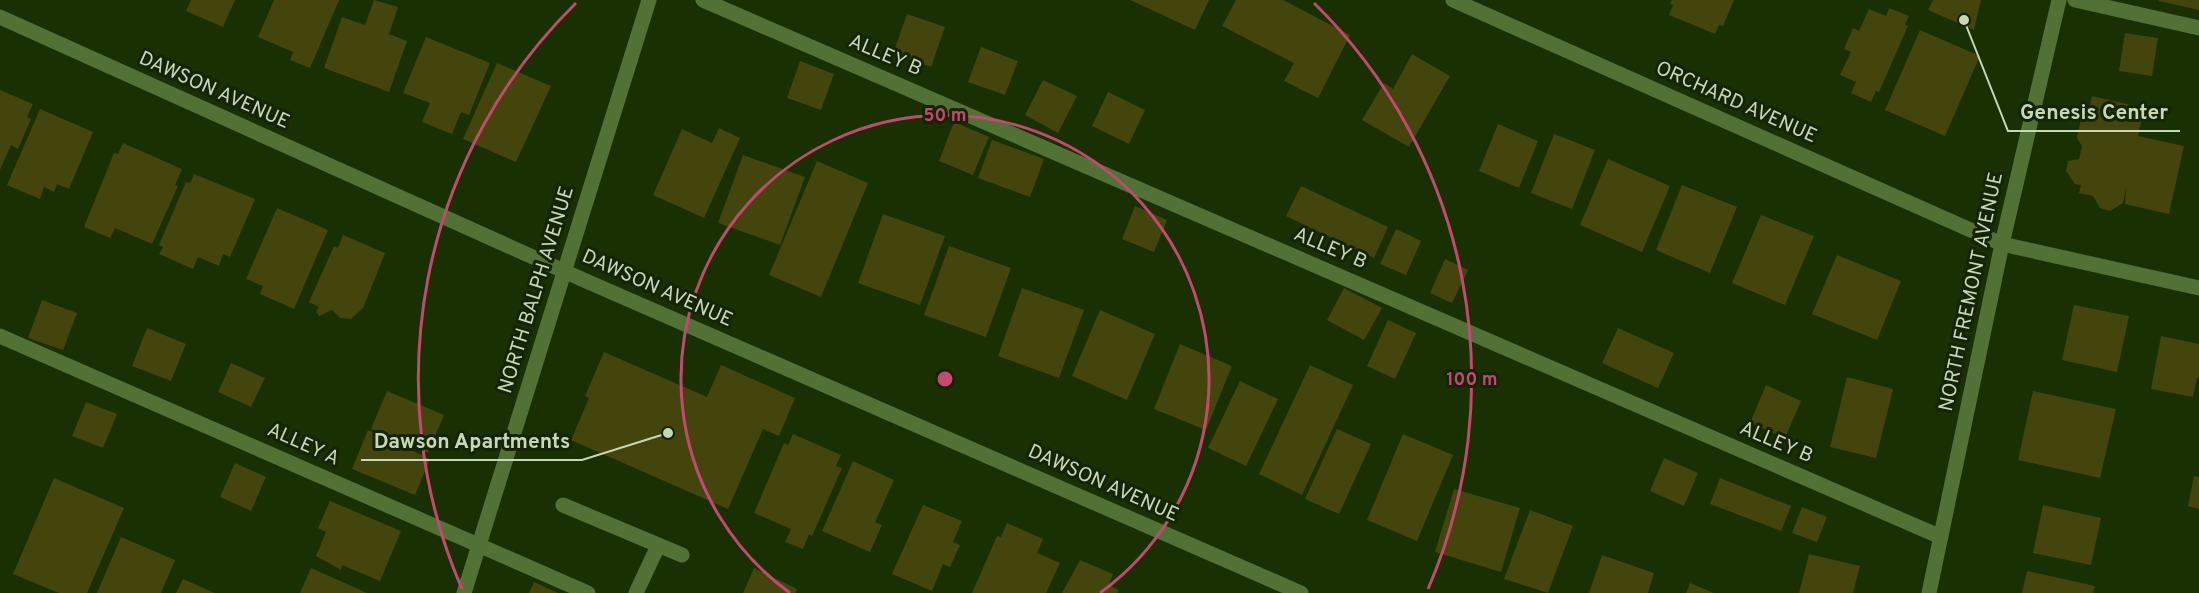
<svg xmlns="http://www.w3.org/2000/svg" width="2199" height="593" viewBox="0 0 2199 593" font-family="Overpass,sans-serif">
<rect width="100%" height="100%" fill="#193002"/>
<path fill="#43450c" d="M191,0H235L223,27L186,11Z
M274,0H339L310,68L290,60L293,52L258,37Z
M374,0L398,7L389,34L407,41L389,92L324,68L342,17L365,25Z
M1130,0H1209L1195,30Z
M1236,0H1283L1350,35L1318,98L1284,81L1294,63L1222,26Z
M1672,0H1734L1723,26L1719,25L1715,34L1669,15L1673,5L1670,4Z
M1933,0H1981L1974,30L1928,10Z
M2159,0H2199V10L2159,1Z
M1889,8L1909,16L1905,25L1908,26L1879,92L1876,91L1871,102L1851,93L1856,82L1840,75L1851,52L1844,49L1853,28L1859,31L1869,9L1886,16Z
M907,14L945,27L931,67L893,54Z
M1920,30L1980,56L1945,136L1885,110Z
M2125,33L2158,38L2152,76L2119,71Z
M426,37L490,63L469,115L461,112L452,134L422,122L430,103L403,93Z
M981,47L1018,61L1005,95L968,82Z
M1412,54L1450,76L1409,147L1362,120L1384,83L1393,89Z
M800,61L834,74L821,110L787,98Z
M497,63L551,86L516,162L463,139Z
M1043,80L1077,96L1058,133L1025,115Z
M0,90L33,104L27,117L31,119L18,149L11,145L0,170Z
M1108,92L1145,110L1129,144L1092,126Z
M2092,96L2144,108L2138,136L2184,146L2169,214L2125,204L2126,188L2123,203L2110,211L2100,208L2093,196L2079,193L2081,185L2075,184L2066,171L2068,161L2079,159L2082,146L2077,138L2081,119L2088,115Z
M40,109L93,132L69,189L57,184L54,192L44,187L40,199L7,185Z
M954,122L989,137L973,175L939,161Z
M1498,124L1538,141L1519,188L1479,171Z
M719,128L740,138L704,218L653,195L682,129L712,143Z
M1554,134L1595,150L1572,209L1531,193Z
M992,140L1044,159L1030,197L978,178Z
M123,143L182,169L175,185L178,186L152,244L115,228L110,238L84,227L114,153L118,154Z
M743,155L805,177L780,245L718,223Z
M1608,159L1670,186L1642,252L1580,225Z
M817,161L868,183L821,297L769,275Z
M194,174L255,199L230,257L223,254L219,266L198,257L193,269L159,254L163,247L159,245L186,182L190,183Z
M1682,185L1737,207L1710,273L1656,250Z
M1301,186L1388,227L1374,258L1286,216Z
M1135,206L1167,220L1154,252L1122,239Z
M277,208L328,230L294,309L260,294L263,286L246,279Z
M883,214L945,236L920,305L858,283Z
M1761,215L1814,236L1785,305L1732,283Z
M1396,229L1421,241L1406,275L1380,264Z
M343,235L385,253L363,308L351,319L340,318L332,310L319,316L316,311L319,307L309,302L334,246L338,248Z
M949,246L1011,268L986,337L924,315Z
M1837,255L1901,281L1877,340L1812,314Z
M1445,259L1468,270L1452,303L1430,293Z
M1022,288L1084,310L1059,378L998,356Z
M1344,288L1382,308L1364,340L1327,320Z
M42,300L77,313L63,350L28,338Z
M2074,305L2129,316L2117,372L2062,360Z
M1100,310L1155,334L1127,400L1072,376Z
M1388,320L1416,333L1395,379L1367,366Z
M147,328L186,344L171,381L132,366Z
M1618,328L1674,353L1658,388L1602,363Z
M2161,336L2199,344V378H2197L2193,397L2151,389Z
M1180,344L1232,366L1206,430L1154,409Z
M604,352L707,397L721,365L795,398L779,436L763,429L728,509L571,440L589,398L585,396Z
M231,363L265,378L251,407L218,392Z
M1310,365L1353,385L1302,495L1259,474Z
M1847,377L1893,389L1876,458L1830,447Z
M1240,381L1278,399L1246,466L1208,448Z
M1766,385L1801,401L1785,438L1750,423Z
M387,391L444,415L428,453L371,429Z
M2033,391L2116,409L2100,478L2018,460Z
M86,402L117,414L103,448L72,436Z
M1337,429L1371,444L1339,514L1305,499Z
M368,430L430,459L415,495L352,469Z
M793,434L841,455L836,466L842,468L812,536L809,534L803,549L785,542L791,529L754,513L784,443L788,445Z
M1403,434L1453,455L1417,541L1367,520Z
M1664,458L1698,473L1684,506L1650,491Z
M853,461L894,480L875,522L882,525L870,552L822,531Z
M235,463L266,477L251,511L220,497Z
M2194,476L2199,477V509L2188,506Z
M54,478L124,508L87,593H59L13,574Z
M1720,478L1791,506L1781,531L1710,504Z
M1454,489L1520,508L1501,572L1435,552Z
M330,501L401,531L380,581L342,565L341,570L316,556L326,532L318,528Z
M923,505L962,521L953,542L960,545L950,567L943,564L932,591L892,574Z
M2043,505L2101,518L2091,565L2033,553Z
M1802,507L1827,517L1817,542L1792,533Z
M1530,510L1573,526L1548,593L1504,579Z
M1007,523L1043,539L1037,553L1060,563L1046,593H972L997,536L1001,537Z
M121,537L175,560L161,593H97Z
M1809,554L1860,566L1853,593H1799Z
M1602,555L1654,573L1648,593H1589Z
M1080,560L1113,574L1109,585L1119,590L1117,593H1062Z
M311,568L367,593H300Z
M754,568L797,589L795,593H743Z
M2027,571L2095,586L2093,593H2022Z
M183,579L215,593H176Z
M534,582L558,593H529Z
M1690,583L1714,593H1686Z"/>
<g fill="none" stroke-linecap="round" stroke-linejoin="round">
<path stroke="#517135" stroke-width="15" d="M703,0L1941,537
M1453,0L2002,244L2199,288
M2075,0L2199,28
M0,17L586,281L1301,593
M0,336L588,593
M563,505L682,555
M464,593L649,0
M636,593L658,546
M1929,593L2002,244L2059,0"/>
</g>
<g fill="none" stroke="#c34872" stroke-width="3">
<path d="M790 593A264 264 0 1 1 1100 593"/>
<path d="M462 589A527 527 0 0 1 576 3M1314 3A527 527 0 0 1 1428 589"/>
</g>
<g text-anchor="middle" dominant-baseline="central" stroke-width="6" stroke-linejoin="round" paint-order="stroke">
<g font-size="20" fill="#c6d8b9" stroke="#142405">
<text transform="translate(885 56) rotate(23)">ALLEY B</text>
<text transform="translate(214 91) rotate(24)">DAWSON AVENUE</text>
<text transform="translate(1736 103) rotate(24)">ORCHARD AVENUE</text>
<text transform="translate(1330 249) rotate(23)">ALLEY B</text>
<text transform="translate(657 289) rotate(24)">DAWSON AVENUE</text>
<text transform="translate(537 290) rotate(-73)">NORTH BALPH AVENUE</text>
<text transform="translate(1972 292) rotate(-78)">NORTH FREMONT AVENUE</text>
<text transform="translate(1776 443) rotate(23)">ALLEY B</text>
<text transform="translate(303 445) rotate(24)">ALLEY A</text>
<text transform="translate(1103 484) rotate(24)">DAWSON AVENUE</text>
</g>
</g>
<circle cx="945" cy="379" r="9" fill="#c34872" stroke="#142405" stroke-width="3"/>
<g font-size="18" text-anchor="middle" font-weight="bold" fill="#c34872" stroke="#142405" stroke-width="6" stroke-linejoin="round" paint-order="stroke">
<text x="945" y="121">50 m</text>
<text x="1472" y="385">100 m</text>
</g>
<path fill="none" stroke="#c6d8b9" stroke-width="2" d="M1964 20L2008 131H2180M668 433L582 460H361"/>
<g fill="#c6d8b9" stroke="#142405" stroke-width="2">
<circle cx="1964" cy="20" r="6"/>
<circle cx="668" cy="433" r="6"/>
</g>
<g font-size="21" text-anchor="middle" font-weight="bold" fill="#c6d8b9" stroke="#142405" stroke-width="6" stroke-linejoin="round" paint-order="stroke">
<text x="2094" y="119">Genesis Center</text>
<text x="472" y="448">Dawson Apartments</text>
</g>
</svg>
